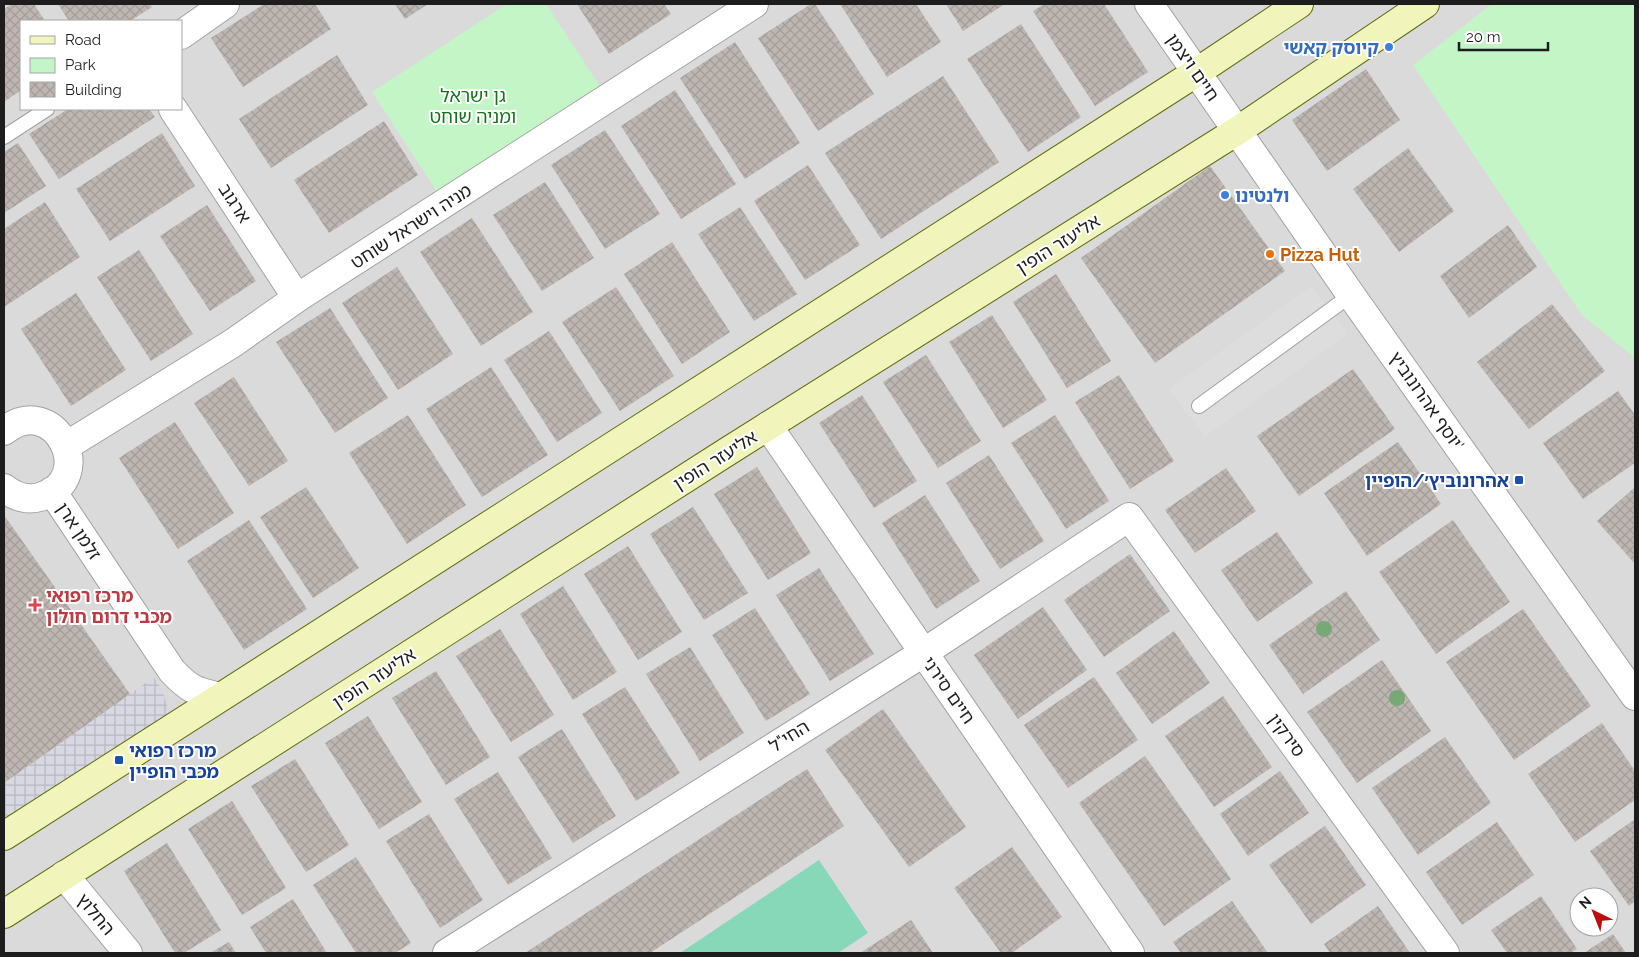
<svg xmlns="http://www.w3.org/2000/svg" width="1639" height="957" viewBox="0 0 1639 957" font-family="Raleway,'Noto Sans Hebrew',sans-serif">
<defs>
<pattern id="plaza-grid" width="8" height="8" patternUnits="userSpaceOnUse" patternTransform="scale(1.25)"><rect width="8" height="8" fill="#d8d8e3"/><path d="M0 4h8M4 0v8" fill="none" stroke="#b9b9c2"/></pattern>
<pattern id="building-cross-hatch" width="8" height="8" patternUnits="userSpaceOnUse" patternTransform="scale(1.25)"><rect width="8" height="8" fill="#beb6b1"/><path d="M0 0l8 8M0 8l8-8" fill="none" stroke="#a39c98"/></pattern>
</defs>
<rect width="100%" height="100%" fill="#eeeae4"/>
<path fill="#dbdada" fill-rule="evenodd" d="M4,4H1635V953H4ZM21,21H181V109H21ZM1579,897H1609V927H1579Z"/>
<path fill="#c3f5c7" d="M507,4H546L607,97L445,204L372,92Z
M1492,4H1635V358L1582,315L1413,65Z"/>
<path fill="#87d8b8" d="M819,860L868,933L838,953H680Z"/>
<path fill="#ddd" d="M1311,286L1348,334L1205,437L1169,389Z"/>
<path fill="url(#plaza-grid)" d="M154,677L162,690L168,708L170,719L4,836V783Z"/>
<path fill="url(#building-cross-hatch)" d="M12,4H34L45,21H21V90L4,102V9Z
M58,4H150L152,7L130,21H69Z
M264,4H315L331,29L243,87L211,38Z
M395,4H428L405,19Z
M577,4H664L671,14L609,54Z
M811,4H815L874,94L818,131L758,38Z
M840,4H916L941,42L887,77Z
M946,4H1005L963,31Z
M1044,4H1104L1148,72L1095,106L1033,11Z
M1021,24L1081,117L1028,152L967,59Z
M735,42L800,143L745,179L680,78Z
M337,55L368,105L271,168L239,119Z
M1366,69L1400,120L1327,171L1292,120Z
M943,76L999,162L881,239L825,153Z
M675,90L736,184L681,219L621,126Z
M68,109H149L155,117L59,179L29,134Z
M384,121L418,175L329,233L294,180Z
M605,130L660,214L605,249L551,165Z
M162,133L195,186L110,241L76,189Z
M18,143L46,186L4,213V152Z
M1408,148L1454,211L1399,252L1353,189Z
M808,165L860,245L805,280L754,201Z
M1210,166L1285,271L1155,363L1081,258Z
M545,182L594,258L542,291L493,215Z
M45,202L80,257L4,307V229Z
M207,205L256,281L210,311L160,236Z
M740,207L797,294L754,321L698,234Z
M472,218L533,312L481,346L420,252Z
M1508,225L1537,267L1469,318L1440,276Z
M672,242L730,332L682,364L624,274Z
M139,250L193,334L151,361L97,277Z
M397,267L453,354L398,390L342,303Z
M1056,274L1111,361L1067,388L1013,302Z
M616,287L674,376L620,411L562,322Z
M76,293L126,370L71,406L21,329Z
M1552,304L1605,371L1529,429L1477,362Z
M330,308L388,398L335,433L276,342Z
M992,315L1047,400L1003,428L949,342Z
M549,331L602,413L557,442L504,360Z
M926,355L981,441L938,468L883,382Z
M491,367L548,455L482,497L426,409Z
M1353,369L1395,429L1299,496L1257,436Z
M1119,375L1174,461L1130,489L1075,402Z
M234,377L288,461L249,486L194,403Z
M1618,391L1635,415V463L1583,499L1543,443Z
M862,395L917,481L874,508L819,423Z
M408,415L466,505L407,544L349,453Z
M1055,415L1109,501L1066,529L1011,443Z
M175,422L234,513L178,549L119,458Z
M1398,442L1441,504L1367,556L1324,493Z
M989,455L1044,541L1000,569L946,483Z
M757,467L811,553L768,580L714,494Z
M1226,468L1256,511L1195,553L1165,510Z
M306,487L359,568L313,598L260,517Z
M1635,487V564L1597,521Z
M925,495L980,581L936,609L882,523Z
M693,507L748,593L704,620L650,534Z
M4,515L130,694L4,783Z
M249,520L307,609L244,650L187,561Z
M1453,520L1510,602L1436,654L1379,572Z
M1277,532L1313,583L1257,622L1221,570Z
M628,546L682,632L638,660L584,574Z
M1130,554L1170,611L1104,657L1064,600Z
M819,568L874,654L830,681L776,595Z
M563,586L617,672L573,700L520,614Z
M1346,591L1380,640L1303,694L1269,645Z
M1043,607L1087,670L1018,719L974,655Z
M755,608L810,694L766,721L712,635Z
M1523,609L1591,706L1514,760L1446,662Z
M500,629L554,715L511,742L456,656Z
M1174,631L1210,683L1152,724L1116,673Z
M690,647L744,733L700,761L646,674Z
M1382,660L1431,731L1357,783L1307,712Z
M436,671L490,757L446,785L392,698Z
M1094,677L1138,740L1068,788L1024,725Z
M625,687L680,773L636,801L582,714Z
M1223,696L1272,767L1214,807L1165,736Z
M883,709L966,827L909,867L825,750Z
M368,716L422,802L379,829L325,743Z
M1602,723L1635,771V800L1575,842L1528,774Z
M562,729L616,816L573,843L518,757Z
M1445,737L1491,803L1418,855L1372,788Z
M1145,756L1231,879L1164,926L1079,803Z
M295,759L349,845L306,872L251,786Z
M807,769L844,826L650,953H525Z
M1280,771L1309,813L1248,856L1220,814Z
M498,772L552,858L508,885L454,799Z
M232,801L286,888L242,915L188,829Z
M429,814L483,900L440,928L386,841Z
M1635,819V901L1629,906L1590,851Z
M1497,822L1534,875L1462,925L1426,872Z
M1325,826L1366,885L1311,924L1269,865Z
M167,843L221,930L184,953H175L124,871Z
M1012,847L1062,917L1012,953H1001L954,888Z
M356,857L411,943L395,953H356L313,885Z
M1541,896L1577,949L1570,953H1507L1491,930Z
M293,899L327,953H266L250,927Z
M1232,901L1268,953H1181L1173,942Z
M1378,906L1410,953H1330L1324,944Z
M911,920L933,953H860Z
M1613,934L1626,953H1584Z
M229,942L236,953H210Z"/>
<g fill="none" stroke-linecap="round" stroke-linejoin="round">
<g stroke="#a1a1a1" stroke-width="16">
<path id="service" d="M4,137L47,109
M1199,406L1351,295"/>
</g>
<g stroke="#a1a1a1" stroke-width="30">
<path id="minor" d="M181,35L225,4
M173,109L297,298
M768,426L1130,953
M4,431C54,390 100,479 40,497C26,501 14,496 4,488
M66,446L233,343L297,298L754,4
M52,491L172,671C190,690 195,691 220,697
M64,875L128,953
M447,953L923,653L1129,517L1445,953"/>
</g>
<g stroke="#a1a1a1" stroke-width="30">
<path id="tertiary" d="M1149,4L1351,295L1635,696"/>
</g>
<g stroke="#626c0c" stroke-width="30">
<path id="secondary" d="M4,836L1197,72L1299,4
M4,914L722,455L1237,131L1425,4"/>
</g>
<use href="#service" stroke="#fff" stroke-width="14"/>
<use href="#minor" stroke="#fff" stroke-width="28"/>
<use href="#tertiary" stroke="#fff" stroke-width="28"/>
<use href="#secondary" stroke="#f2f5bb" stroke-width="28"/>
</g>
<g fill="#76a975">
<circle cx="1324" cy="629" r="8"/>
<circle cx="1397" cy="698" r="8"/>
</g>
<g fill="#3f7fe0" stroke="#fff" stroke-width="2">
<circle cx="1389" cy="47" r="5"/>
<circle cx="1225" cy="195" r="5"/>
</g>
<circle fill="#e8710a" stroke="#fff" stroke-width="2" cx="1270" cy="254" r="5"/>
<g fill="#1a4fb4" stroke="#fff" stroke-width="2">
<rect x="1514" y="475" width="10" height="10" rx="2.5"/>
<rect x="114" y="755" width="10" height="10" rx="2.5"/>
</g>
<path fill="#e0444e" stroke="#fff" stroke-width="2" d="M32.5 597.5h5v5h5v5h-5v5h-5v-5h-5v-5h5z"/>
<g text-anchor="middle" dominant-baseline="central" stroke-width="4" stroke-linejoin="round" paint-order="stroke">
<g font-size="18" font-weight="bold" fill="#366cbe" stroke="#fff" text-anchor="end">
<text x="1379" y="47">קיוסק קאשי</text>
<text x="1235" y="195" text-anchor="start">ולנטינו</text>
</g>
<g font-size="18" fill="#1d1d1d" stroke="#fff">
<text transform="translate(1193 67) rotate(55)">חיים ויצמן</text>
<text transform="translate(235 203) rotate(57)">ארגוב</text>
<text transform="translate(411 226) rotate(-33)">מניה וישראל שוחט</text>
<text transform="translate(1058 244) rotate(-32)">אליעזר הופין</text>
<text transform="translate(1427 401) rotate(55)">יוסף אהרונוביץ'</text>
<text transform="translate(715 460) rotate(-32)">אליעזר הופין</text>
<text transform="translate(79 531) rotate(56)">זלמן ארן</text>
<text transform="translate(374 678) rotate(-33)">אליעזר הופין</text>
<text transform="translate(949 690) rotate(55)">חיים סירני</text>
<text transform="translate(1287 735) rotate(54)">סירקין</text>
<text transform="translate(789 736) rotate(-32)">החי"ל</text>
<text transform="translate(96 914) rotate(50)">החלוץ</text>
</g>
<g font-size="18" fill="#13741a" stroke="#fff">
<text x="473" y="95">גן ישראל<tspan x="473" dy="21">ומניה שוחט</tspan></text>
</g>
<g font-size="18" font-weight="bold" fill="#c56008" stroke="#fff" text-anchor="start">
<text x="1280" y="254">Pizza Hut</text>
</g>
<g font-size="18" font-weight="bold" fill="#164399" stroke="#fff" text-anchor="end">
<text x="1509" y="480">אהרונוביץ׳/הופיין</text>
<text x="129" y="750" text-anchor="start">מרכז רפואי<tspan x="129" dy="21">מכבי הופיין</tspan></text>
</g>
<g font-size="18" font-weight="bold" fill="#be3a42" stroke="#fff" text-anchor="start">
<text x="46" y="595">מרכז רפואי<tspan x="46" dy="21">מכבי דרום חולון</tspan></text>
</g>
</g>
<rect width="1639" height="957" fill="none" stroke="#1d1d1d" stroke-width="10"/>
<rect x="20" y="20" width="162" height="90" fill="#ffffff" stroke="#a5a5a5"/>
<rect x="30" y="36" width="25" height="8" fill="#f2f5bb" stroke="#a5a5a5"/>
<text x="65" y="45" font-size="15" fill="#1d1d1d">Road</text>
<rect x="30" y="58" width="25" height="15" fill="#c3f5c7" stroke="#a5a5a5"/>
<text x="65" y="70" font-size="15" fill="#1d1d1d">Park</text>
<rect x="30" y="82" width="25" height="15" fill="url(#building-cross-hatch)" stroke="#a5a5a5"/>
<text x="65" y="95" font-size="15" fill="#1d1d1d">Building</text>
<g transform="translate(1594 912) rotate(317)"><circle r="24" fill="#ffffff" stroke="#a5a5a5"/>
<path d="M0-4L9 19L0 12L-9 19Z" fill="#bd0e0f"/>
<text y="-8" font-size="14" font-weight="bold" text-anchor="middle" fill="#1d1d1d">N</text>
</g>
<path d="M1459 42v8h89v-8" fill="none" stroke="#1d1d1d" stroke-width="2.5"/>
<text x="1466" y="42" font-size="15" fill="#1d1d1d" stroke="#ffffff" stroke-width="4" paint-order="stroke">20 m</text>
</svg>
